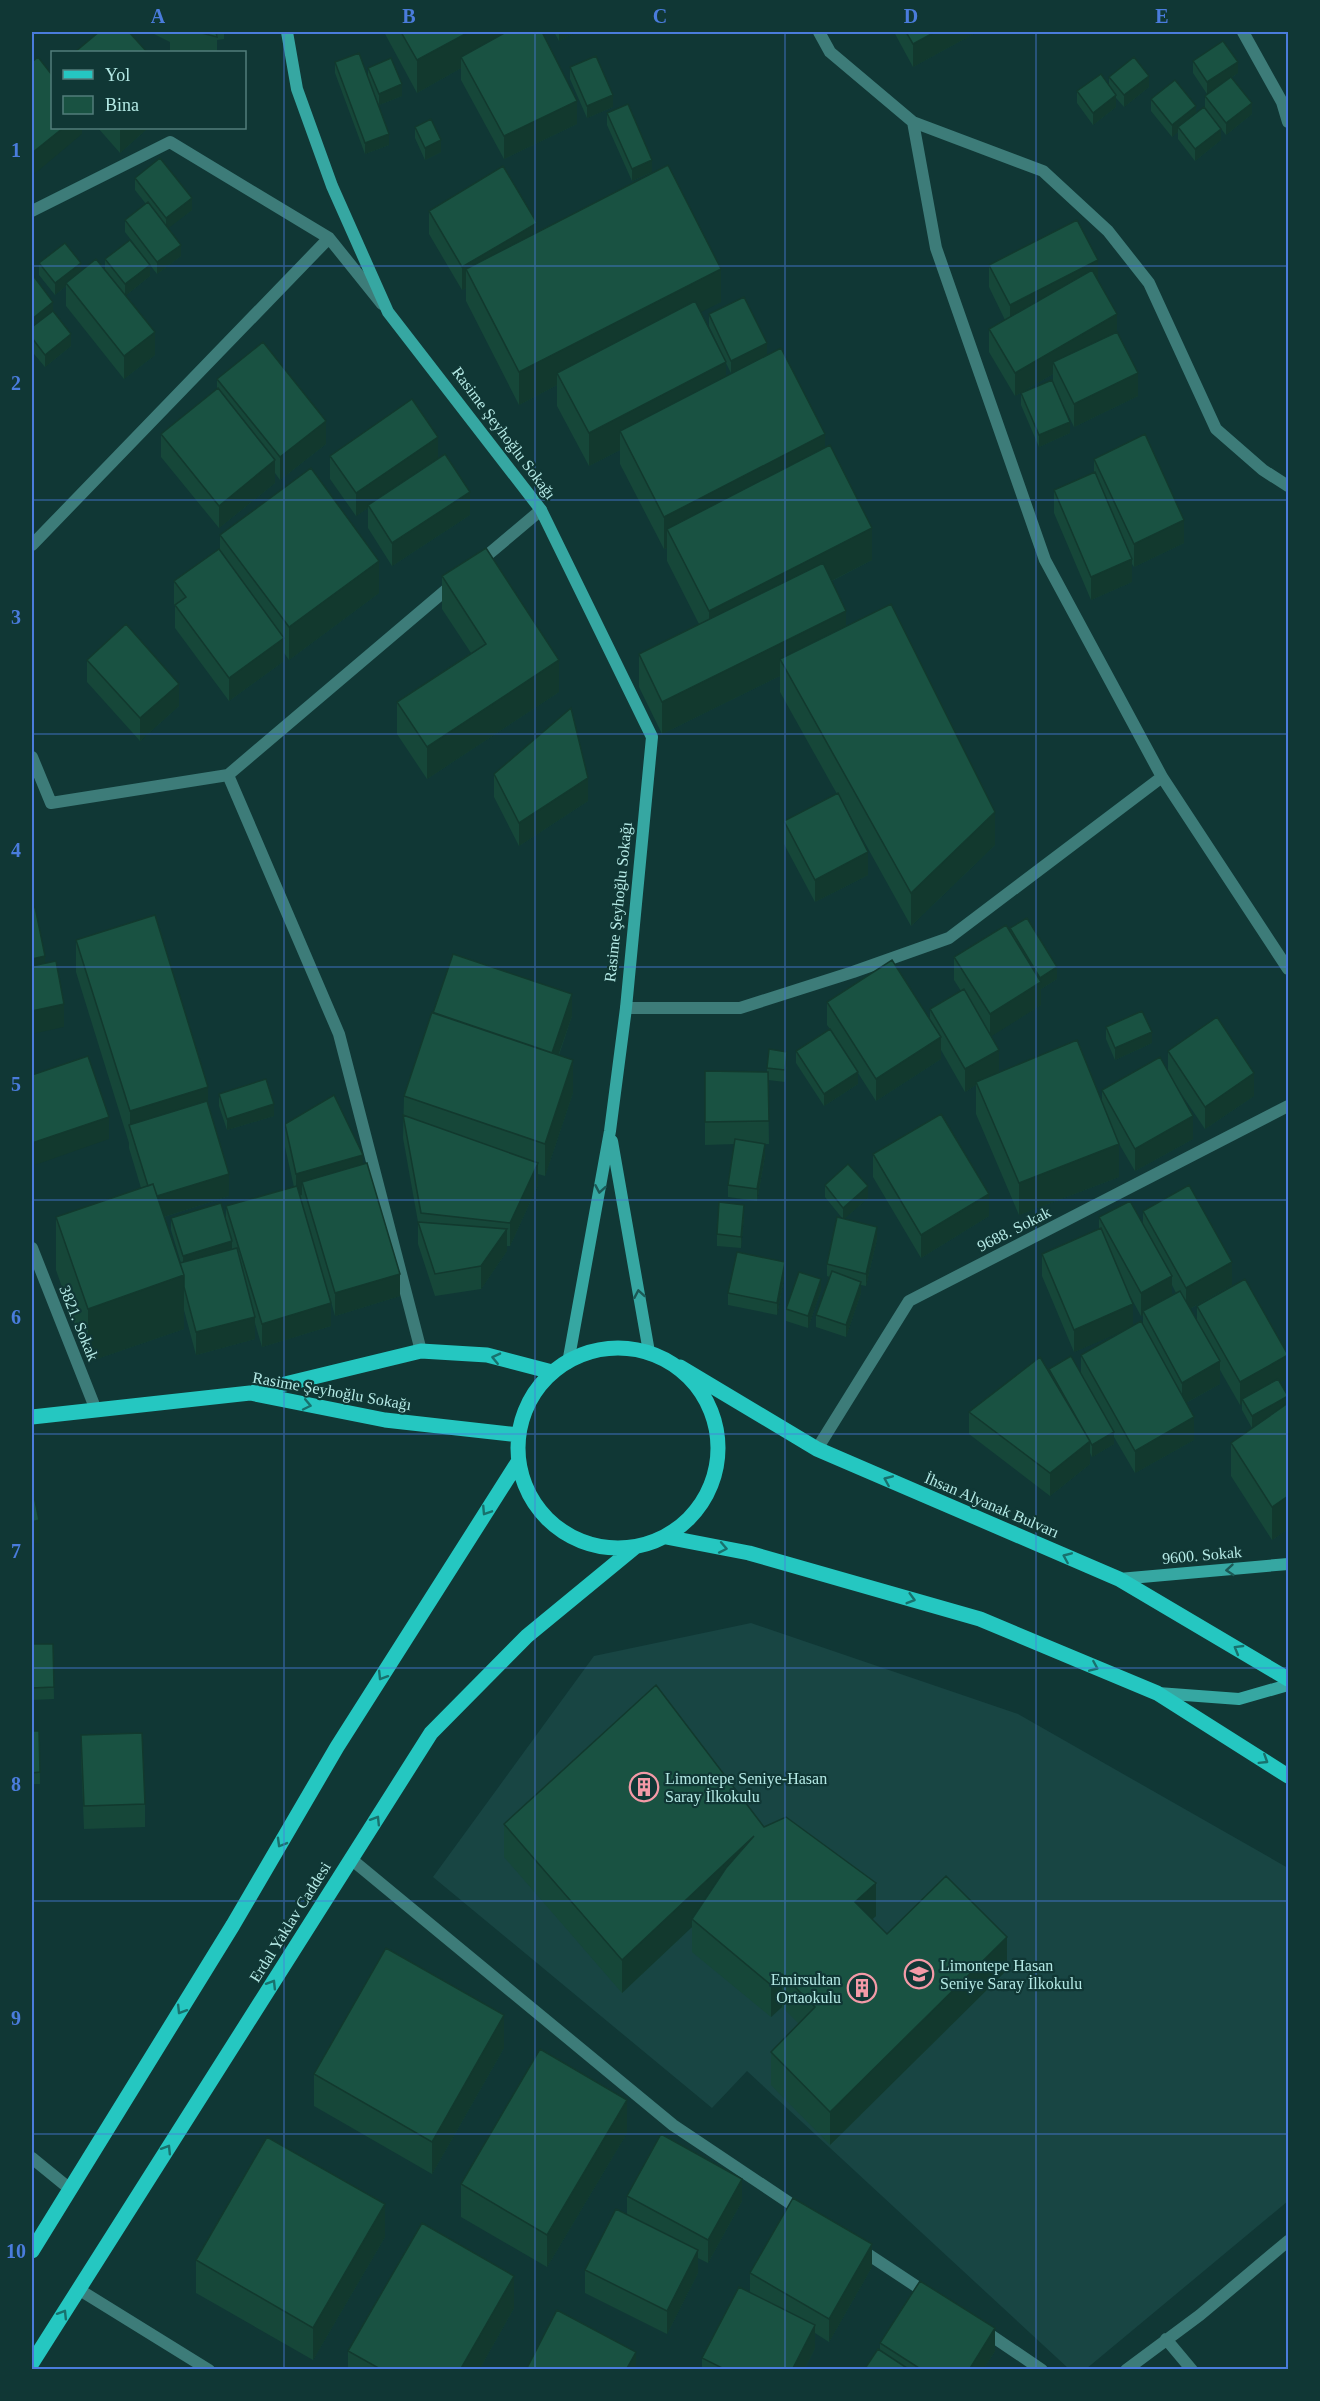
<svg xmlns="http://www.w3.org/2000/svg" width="1320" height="2401" viewBox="0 0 1320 2401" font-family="'Times New Roman',serif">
<rect width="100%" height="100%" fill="#103735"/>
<path fill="#184543" d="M751,1623L1018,1714L1288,1868V2201L1086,2369H1069L747,2071L712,2108L433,1877L594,1656Z"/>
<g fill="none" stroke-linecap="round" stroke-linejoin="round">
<path stroke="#3d7c79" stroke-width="12" d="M819,32L830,52L913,122L1043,171L1108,231L1149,283L1216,429L1263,470L1288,486
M1243,32L1282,102L1288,122
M913,122L936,248L1045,560L1162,777L1288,969
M32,211L170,142L329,238L382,304
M32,545L329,238
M478,563L541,510
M32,757L51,803L228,775L453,584
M228,775L339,1034L421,1351
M626,1008H740L853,972L949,938L1162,777
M32,1248L96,1410
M817,1449L909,1301L1288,1106
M351,1859L673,2125L803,2212
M32,2158L70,2189
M860,2249L928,2294
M78,2289L209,2370
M983,2330L1042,2370
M1166,2339L1192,2370
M1126,2370L1200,2315L1288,2241"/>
<path stroke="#36a7a2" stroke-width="12" d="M287,32L297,89L332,186L388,312L541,510L652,737L626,1008L610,1131L568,1363
M612,1141L649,1352
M1119,1579L1288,1564
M1158,1693L1239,1699L1288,1685"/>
<path stroke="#25c7c1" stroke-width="15" d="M518 1448a100 100 0 1 1 200 0a100 100 0 1 1-200 0Z
M680,1367L817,1449L1119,1579L1288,1679
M256,1391L421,1351L487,1355L552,1372
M32,1417L250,1393L385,1420L519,1435
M666,1537L749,1553L980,1619L1157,1693L1288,1776
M32,2251L233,1925L337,1747L518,1462
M32,2363L431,1733L527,1636L634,1548"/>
</g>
<path fill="#164739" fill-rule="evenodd" d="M150,32H224V39L217,40V52H170V42Z
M384,32H542L577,124L504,159L461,80V68L417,93Z
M554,32H576L559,41Z
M894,32H977L913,67Z
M1193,61L1238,73L1231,78L1252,114L1226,135L1205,108V96L1217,87L1207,94L1193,73Z
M335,62L368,77V68L402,96L379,105L374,94L389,145L365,154L335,73Z
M570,67L613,107L587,118L570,79Z
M1109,77L1149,87L1124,107L1116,98V107L1093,125L1077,103V91L1109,85Z
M1151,99L1196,113L1221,140L1195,161L1178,139V132L1172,137L1151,111Z
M607,113L652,172L632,181L607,125Z
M415,127L441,152L425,160L415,138Z
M98,128H148L120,153Z
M135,178L192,210L168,228L181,256L157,274L125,232V220L146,204L135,190Z
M429,211L537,232L721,302L700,312L720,349L709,326V314L767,355L731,373L726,363V377L825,447L872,560L832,581L846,626L995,845L911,926L845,807L868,875L815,902L784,844V821L837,794L780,692V676L662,734L639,687V654L699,624L667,561V548L664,549L620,464V450L589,466L557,406V385L519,405L466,301V288L462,290L429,234Z
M105,259L150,276L125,296L155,355L124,379L66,306V286L55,295L39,275V263L81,272L105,270Z
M989,265L1098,280L1117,332L1138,396L1074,427L1057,392L1070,433L1039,447L1021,405V393L1053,384V374L1015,396L989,352V329L1005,320L989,287Z
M32,274L53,312L71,346L45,367L34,354V364L32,366Z
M217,379L326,444L280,480L275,473V483L219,528L161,457V434L217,389Z
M330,456L438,459L470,515L392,566L368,528V508L356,516L330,479Z
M1094,459L1184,543L1134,567L1132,564V582L1091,600L1054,513V490L1094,473Z
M220,535L379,593L289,660L284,653V661L229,701L175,628V606L174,604V581L220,552Z
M442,576L559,692L427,779L397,734V702L471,653L442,609Z
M87,660L179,706L140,741L87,682Z
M494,774L588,801L519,846L494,797Z
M1010,928L1057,979L1041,989V1005L991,1036L999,1072L1102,1101V1090L1168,1071V1051L1254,1096L1205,1129L1178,1089L1193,1139L1135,1171L1118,1142L1119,1177L1019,1215L976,1114V1085L965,1092L941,1050V1059L876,1101L858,1073V1084L824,1106L796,1063V1051L830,1029L827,1025V1002L930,1020V1009L961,991L954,980V957L1010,931Z
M76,940L208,1102L229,1196L164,1217L180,1263H181L171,1230V1218L226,1223V1206L294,1187L285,1147V1124L363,1164L400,1296L335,1316L328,1291L331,1326L262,1347L255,1323V1339L196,1355L184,1310V1329L88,1362L56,1270V1217L141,1188L129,1148V1143L76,972Z
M572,1016L559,1055L573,1093L545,1176L538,1174V1185L510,1246H507V1251L481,1289L435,1296L418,1244V1222L403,1138L404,1096Z
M1106,1027L1152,1043L1115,1060L1106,1039Z
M787,1063L785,1082L768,1080L769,1144H762L765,1156L757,1201L728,1197V1185L735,1144L705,1145V1071L767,1072V1068Z
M219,1094L274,1116L227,1130L219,1106Z
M873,1154L989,1216L921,1258L873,1177Z
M825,1185L868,1198L844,1219L877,1239L866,1286L861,1285V1293L846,1337L816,1327V1315L830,1277L827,1276V1264L842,1218L825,1197Z
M1143,1211L1232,1285L1190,1309L1197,1320V1306L1288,1378L1280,1382L1288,1404V1403V1529L1272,1540L1231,1476V1443L1260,1423L1252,1428L1242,1410V1404L1240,1405L1220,1370V1384L1186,1403L1194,1440L1135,1473L1114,1437V1444L1092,1457L1090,1453V1464L1050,1496L969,1434V1412L1049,1372V1369L1081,1373V1355L1125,1330L1074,1352L1042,1276V1254L1099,1229V1217L1143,1225ZM1172,1285L1176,1293L1172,1295ZM1129,1294L1141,1316L1143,1315V1325L1133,1326Z
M744,1216L741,1248L717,1246V1234Z
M785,1273L777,1315L728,1305V1293Z
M821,1290L808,1328L786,1321V1309Z
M32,1644H53L54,1699L32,1700Z
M32,1731H39L40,1784H32Z
M81,1735L145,1804V1827L84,1829L81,1758Z
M504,1824L764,1827L876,1916L872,1919L887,1934L1007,1970L830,2145L771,2085V2052L799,2024L782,2007L771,2017L692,1952V1927L622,1993L504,1857Z
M504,2048L432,2174L314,2106V2074Z
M627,2133L547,2267L461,2217V2184Z
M627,2196L742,2201L708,2263L698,2258V2273L667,2334L585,2293V2270L627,2214Z
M385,2237L313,2360L196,2293V2260Z
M872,2267L829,2342L815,2333V2348L804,2370H702V2358L750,2292V2273Z
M514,2308L479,2370H348V2351Z
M880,2343L995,2351L983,2370H864L880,2350Z"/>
<path fill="#12392e" d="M469,32H529L461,57V68L417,93V60Z
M559,32H576L559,41Z
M935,32H977L913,67V44Z
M1238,62V73L1207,94V82Z
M1149,76V87L1124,107V95Z
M402,84V96L379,105V94Z
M613,95V107L587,118V106Z
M1116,95V107L1093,125V113Z
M577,101V124L504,159V136Z
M1252,103V114L1226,135V123Z
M1196,106V118L1178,127V132L1172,137V125Z
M63,128H82V134L32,176V153Z
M122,128H148L120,153V130Z
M1221,129V140L1195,161V149Z
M389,134V145L365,154V143Z
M441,140V152L425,160V148Z
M652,160V172L632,181V169Z
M192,198V210L166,230V218Z
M537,223V246L466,269V288L462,290V267Z
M181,245V256L157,274V262Z
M1098,260V283L1010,328V305Z
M81,263V274L66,283V286L55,295V283Z
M150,265V276L125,296V284Z
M721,269V302L562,383L557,373V385L519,405V372Z
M53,302V314L32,331V319Z
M1117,314V337L1053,362V374L1015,396V373Z
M155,332V355L124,379V356Z
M71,334V346L45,367V355Z
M767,343V355L731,373V361Z
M34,352V364L32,366V354Z
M726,362V394L620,431V450L589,466V433Z
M1138,373V396L1074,427V404Z
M326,421V444L280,480V457Z
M1070,422V433L1039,447V435Z
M825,434V467L667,529V548L664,549V517Z
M438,437V460L368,505V508L356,516V493Z
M275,460V483L219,528V506Z
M470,492V515L392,566V543Z
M1184,520V543L1134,567V544Z
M872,528V560L709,644V611Z
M1132,559V582L1091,600V577Z
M379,561V593L289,660V627Z
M846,611V643L780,659V676L662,734V702Z
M284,638V661L229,701V678Z
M559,660V692L427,779V747Z
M179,684V706L140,741V718Z
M588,778V801L519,846V823Z
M995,812V845L911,926V893Z
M868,852V875L815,902V880Z
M45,956V979L32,982V959Z
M1057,967V979L1041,989V1005L990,1037V1014L1040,983V978Z
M572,994V1016L550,1079V1056Z
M64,1004V1027L32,1034V1011Z
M1152,1032V1043L1115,1060V1048Z
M941,1037V1059L876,1101V1079Z
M999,1050V1072L976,1082V1085L965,1092V1069Z
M787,1052V1063L785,1082V1070Z
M573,1060V1093L545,1176V1144Z
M858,1072V1084L824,1106V1094Z
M1254,1073V1096L1205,1129V1107Z
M208,1087V1119L130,1126V1111Z
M274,1104V1116L227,1130V1119Z
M1193,1116V1139L1135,1171V1149Z
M109,1117V1139L32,1166V1143Z
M765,1144V1156L757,1201V1189Z
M1119,1144V1177L1019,1215V1183Z
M363,1155V1177L302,1182V1195L296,1196V1174Z
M538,1163V1185L510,1246V1223Z
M229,1174V1196L151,1221V1198Z
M868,1186V1198L843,1220V1208Z
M989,1194V1216L921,1258V1235Z
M744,1205V1216L741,1248V1237Z
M877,1227V1239L866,1286V1274Z
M507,1229V1251L481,1289V1266Z
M232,1241V1253L183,1268V1256Z
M785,1262V1273L777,1315V1303Z
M1232,1262V1285L1186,1311V1288Z
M400,1274V1296L335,1316V1293Z
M184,1275V1329L88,1362V1309Z
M1172,1276V1299L1143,1311V1315L1141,1316V1293Z
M821,1279V1290L808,1328V1316Z
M861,1282V1293L846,1337V1325Z
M331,1303V1326L262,1347V1324Z
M1133,1304V1327L1074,1352V1330Z
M255,1317V1339L196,1355V1332Z
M1288,1355V1378L1244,1402L1242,1399V1404L1240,1405V1382Z
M1220,1361V1384L1182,1405V1383Z
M1288,1396V1408L1252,1428V1416Z
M1194,1417V1440L1135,1473V1451Z
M1114,1432V1444L1092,1457V1445Z
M1090,1441V1464L1050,1496V1473Z
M1288,1496V1529L1272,1540V1507Z
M39,1520V1543L32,1545V1522Z
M754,1836L692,1919V1927L622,1993V1960Z
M876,1883V1916L855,1935V1902Z
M1007,1937V1970L830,2145V2112Z
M782,1974V2007L771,2017V1985Z
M504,2015V2048L432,2174V2142Z
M627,2100V2133L547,2267V2235Z
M742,2179V2201L708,2263V2240Z
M385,2204V2237L313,2360V2328Z
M872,2244V2267L829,2342V2319Z
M698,2250V2273L667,2334V2311Z
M514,2276V2308L479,2370H460Z
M815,2325V2348L804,2370H792Z
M995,2328V2351L983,2370H969Z
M636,2352V2370H626Z"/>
<path fill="#195242" stroke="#12392e" stroke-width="1.5" d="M99,32H129L147,52H75Z
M198,32H216L217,37Z
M401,32H469L417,60Z
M506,32H542L577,101L504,136L461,57Z
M906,32H935L913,44Z
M1223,41L1238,62L1207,82L1193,61Z
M359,53L389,134L365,143L335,62Z
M596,56L613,95L587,106L570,67Z
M38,57L52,75V128H63L32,153V62Z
M1134,57L1149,76L1124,95L1109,77Z
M391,58L402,84L379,94L368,68Z
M1101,74L1116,95L1093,113L1077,91Z
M1231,77L1252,103L1226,123L1205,96Z
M1175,80L1196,106L1172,125L1151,99Z
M628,104L652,160L632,169L607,113Z
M1204,107L1221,129L1195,149L1178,127Z
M431,119L441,140L425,148L415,127Z
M160,158L192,198L166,218L135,178Z
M668,165L721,269L519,372L466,269Z
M503,166L537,223L462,267L429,211Z
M148,202L181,245L157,262L125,220Z
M1077,220L1098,260L1010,305L989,265Z
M130,240L150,265L125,284L105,259Z
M65,243L81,263L55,283L39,263Z
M96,259L155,332L124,356L66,283Z
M1092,270L1117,314L1015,373L989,329Z
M32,274L53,302L32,319Z
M744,297L767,343L731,361L709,314Z
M695,301L726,362L589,433L557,373Z
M53,311L71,334L45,355L32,338V327Z
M1117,332L1138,373L1074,404L1053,362Z
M263,342L326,421L280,457L217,379Z
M781,348L825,434L664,517L620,431Z
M1052,380L1070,422L1039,435L1021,393Z
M218,388L275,460L219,506L161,434Z
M412,399L438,437L356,493L330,456Z
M1145,434L1184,520L1134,544L1094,459Z
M830,445L872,528L709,611L667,529Z
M445,454L470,492L392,543L368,505Z
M311,468L379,561L289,627L220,535Z
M1095,472L1132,559L1091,577L1054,490Z
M486,548L559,660L427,747L397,702L486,644L442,576Z
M219,549L284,638L229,678L175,605L186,597L174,581Z
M823,563L846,611L662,702L639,654Z
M891,604L995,812L911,893L780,659Z
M126,624L179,684L140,718L87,660Z
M571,708L588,778L519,823L494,774Z
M838,793L868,852L815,880L784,821Z
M35,907L45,956L32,959V908Z
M155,915L208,1087L130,1111L76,940Z
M1027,918L1057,967L1040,978L1010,928Z
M1006,925L1041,982L990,1014L954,957Z
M453,954L572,994L552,1053L433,1013Z
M892,960L941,1037L876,1079L827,1002Z
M56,961L64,1004L32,1011V966Z
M964,989L999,1050L965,1069L930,1009Z
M1142,1011L1152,1032L1115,1048L1106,1027Z
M432,1012L573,1060L545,1144L404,1096Z
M1217,1017L1254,1073L1205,1107L1168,1051Z
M830,1029L858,1072L824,1094L796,1051Z
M1077,1040L1119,1144L1019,1183L976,1082Z
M769,1049L787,1052L785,1070L767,1068Z
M88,1056L109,1117L32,1143V1075Z
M1160,1057L1193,1116L1135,1149L1102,1090Z
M705,1071L768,1072L769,1121L705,1122Z
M266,1079L274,1104L227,1119L219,1094Z
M334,1095L363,1155L296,1174L285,1124Z
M207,1101L229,1174L157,1196L153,1184L148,1186L129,1125Z
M941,1114L989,1194L921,1235L873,1154Z
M403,1115L538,1163L510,1223L421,1213Z
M735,1139L765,1144L757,1189L728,1185Z
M367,1163L400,1274L335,1293L302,1182Z
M848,1164L868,1186L843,1208L825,1185Z
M153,1184L184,1275L88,1309L56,1217Z
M1189,1185L1232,1262L1186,1288L1143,1211Z
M297,1186L331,1303L262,1324L226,1206Z
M1130,1201L1172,1276L1141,1293L1099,1217Z
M719,1202L744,1205L741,1237L717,1234Z
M221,1203L232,1241L183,1256L171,1218Z
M837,1217L877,1227L866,1274L827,1264Z
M418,1222L507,1229L481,1266L435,1274Z
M1101,1228L1133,1304L1074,1330L1042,1254Z
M237,1248L255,1317L196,1332L184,1287V1275L180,1263Z
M737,1252L785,1262L777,1303L728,1293Z
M832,1271L861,1282L846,1325L816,1315Z
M799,1272L821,1279L808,1316L786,1309Z
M1245,1279L1288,1355L1240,1382L1197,1306Z
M1180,1291L1220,1361L1182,1383L1143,1311Z
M1141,1321L1194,1417L1135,1451L1081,1355Z
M1071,1356L1114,1432L1092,1445L1049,1369Z
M1040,1357L1090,1441L1050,1473L969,1412Z
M1278,1379L1288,1396L1252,1416L1242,1399Z
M1288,1403V1496L1272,1507L1231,1443Z
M32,1486L39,1520L32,1522Z
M32,1644H53L54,1687L32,1688Z
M656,1685L764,1827L786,1817L876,1883L855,1902L887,1934L946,1876L1007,1937L830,2112L771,2052L815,2007L782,1974L771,1985L692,1919L726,1868L754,1836L622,1960L504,1824Z
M32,1731H39L40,1772L32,1773Z
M142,1733L145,1804L84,1806L81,1735Z
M386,1948L504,2015L432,2142L314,2074Z
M540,2049L627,2100L547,2235L461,2184Z
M661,2134L742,2179L708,2240L627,2196Z
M267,2137L385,2204L313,2328L196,2260Z
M793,2198L872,2244L829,2319L750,2273Z
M616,2209L698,2250L667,2311L585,2270Z
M422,2223L514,2276L460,2370H382L348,2351Z
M920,2281L995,2328L969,2370H922L880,2343Z
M739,2287L815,2325L792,2370H726L702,2358Z
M557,2310L636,2352L626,2370H526Z
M878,2349L910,2370H864Z"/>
<defs><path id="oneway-chevron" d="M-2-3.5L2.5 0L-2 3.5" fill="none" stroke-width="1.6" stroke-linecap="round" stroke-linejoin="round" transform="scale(1.5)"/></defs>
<g stroke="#1b5956">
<use href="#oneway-chevron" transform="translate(600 1189) rotate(100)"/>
<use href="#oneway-chevron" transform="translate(639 1294) rotate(-100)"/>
<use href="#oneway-chevron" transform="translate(1230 1570) rotate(175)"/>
</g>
<g stroke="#18716d">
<use href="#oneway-chevron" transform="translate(496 1358) rotate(-167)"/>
<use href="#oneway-chevron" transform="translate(307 1405) rotate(12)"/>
<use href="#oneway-chevron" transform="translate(888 1480) rotate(-157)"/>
<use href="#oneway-chevron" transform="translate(486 1511) rotate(123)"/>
<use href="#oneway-chevron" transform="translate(723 1548) rotate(11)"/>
<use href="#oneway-chevron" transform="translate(1067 1557) rotate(-157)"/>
<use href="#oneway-chevron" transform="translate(911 1599) rotate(16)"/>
<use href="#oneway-chevron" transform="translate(1238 1649) rotate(-150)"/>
<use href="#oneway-chevron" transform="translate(1094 1667) rotate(23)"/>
<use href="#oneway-chevron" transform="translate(382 1676) rotate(122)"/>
<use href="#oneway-chevron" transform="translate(1264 1760) rotate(32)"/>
<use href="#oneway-chevron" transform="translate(376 1820) rotate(-58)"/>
<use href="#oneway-chevron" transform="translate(281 1843) rotate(120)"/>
<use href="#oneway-chevron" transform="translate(272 1984) rotate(-58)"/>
<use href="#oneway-chevron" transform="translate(181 2010) rotate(122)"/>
<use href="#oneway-chevron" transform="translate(167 2149) rotate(-58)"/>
<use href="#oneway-chevron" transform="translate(63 2314) rotate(-58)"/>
</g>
<path fill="none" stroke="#4a7cdc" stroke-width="1.5" stroke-opacity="0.55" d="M284,32V2370M535,32V2370M785,32V2370M1036,32V2370M32,266H1288M32,500H1288M32,734H1288M32,967H1288M32,1200H1288M32,1434H1288M32,1668H1288M32,1901H1288M32,2134H1288"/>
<defs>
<g id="building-ring" transform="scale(1.5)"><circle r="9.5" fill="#103735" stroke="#f49aa7" stroke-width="1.5"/><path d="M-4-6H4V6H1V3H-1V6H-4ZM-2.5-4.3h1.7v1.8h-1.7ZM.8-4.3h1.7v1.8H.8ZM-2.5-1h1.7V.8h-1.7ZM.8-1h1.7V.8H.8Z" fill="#f49aa7"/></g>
<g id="school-ring" transform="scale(1.5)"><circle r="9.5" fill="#103735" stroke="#f49aa7" stroke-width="1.5"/><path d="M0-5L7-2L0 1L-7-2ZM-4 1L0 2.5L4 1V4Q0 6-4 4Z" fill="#f49aa7"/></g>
</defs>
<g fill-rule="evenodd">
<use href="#building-ring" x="644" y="1787"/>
<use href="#school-ring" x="919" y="1974"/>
<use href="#building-ring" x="862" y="1988"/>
</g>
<g text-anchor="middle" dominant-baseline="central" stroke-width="4.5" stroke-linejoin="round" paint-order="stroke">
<g font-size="16" fill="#b4e9e5" stroke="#103735">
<text transform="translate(504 433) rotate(53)">Rasime Şeyhoğlu Sokağı</text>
<text transform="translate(618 902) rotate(-84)">Rasime Şeyhoğlu Sokağı</text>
<text transform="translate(1014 1229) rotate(-27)">9688. Sokak</text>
<text transform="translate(79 1323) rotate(68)">3821. Sokak</text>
<text transform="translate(332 1391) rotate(10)">Rasime Şeyhoğlu Sokağı</text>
<text transform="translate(992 1505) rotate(23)">İhsan Alyanak Bulvarı</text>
<text transform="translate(1202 1555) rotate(-5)">9600. Sokak</text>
<text transform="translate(290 1922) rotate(-58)">Erdal Yaklav Caddesi</text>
</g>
<g font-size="16" fill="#b4e9e5" stroke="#103735" text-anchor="start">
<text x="665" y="1778">Limontepe Seniye-Hasan<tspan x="665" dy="18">Saray İlkokulu</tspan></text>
<text x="940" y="1965">Limontepe Hasan<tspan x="940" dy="18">Seniye Saray İlkokulu</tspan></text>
<text x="841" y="1979" text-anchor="end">Emirsultan<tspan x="841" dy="18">Ortaokulu</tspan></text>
</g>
</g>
<rect width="1320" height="2401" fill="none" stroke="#103735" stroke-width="66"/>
<rect x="51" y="51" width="195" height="78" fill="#103735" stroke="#527e7b" stroke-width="1.5"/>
<rect x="63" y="70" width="30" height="9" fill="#25c7c1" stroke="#527e7b" stroke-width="1.5"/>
<text x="105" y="81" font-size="18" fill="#b4e9e5">Yol</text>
<rect x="63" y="96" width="30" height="18" fill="#195242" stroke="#527e7b" stroke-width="1.5"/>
<text x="105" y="111" font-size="18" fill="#b4e9e5">Bina</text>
<rect x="33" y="33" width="1254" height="2335" fill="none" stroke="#4a7cdc" stroke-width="2"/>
<g font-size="20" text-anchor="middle" font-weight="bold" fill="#4a7cdc">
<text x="158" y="23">A</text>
<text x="409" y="23">B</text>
<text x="660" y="23">C</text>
<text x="911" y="23">D</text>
<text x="1162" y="23">E</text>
<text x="16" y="157">1</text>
<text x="16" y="390">2</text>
<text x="16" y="624">3</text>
<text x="16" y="857">4</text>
<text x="16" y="1091">5</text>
<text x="16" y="1324">6</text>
<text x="16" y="1558">7</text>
<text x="16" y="1791">8</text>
<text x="16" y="2025">9</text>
<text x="16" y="2258">10</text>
</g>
</svg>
